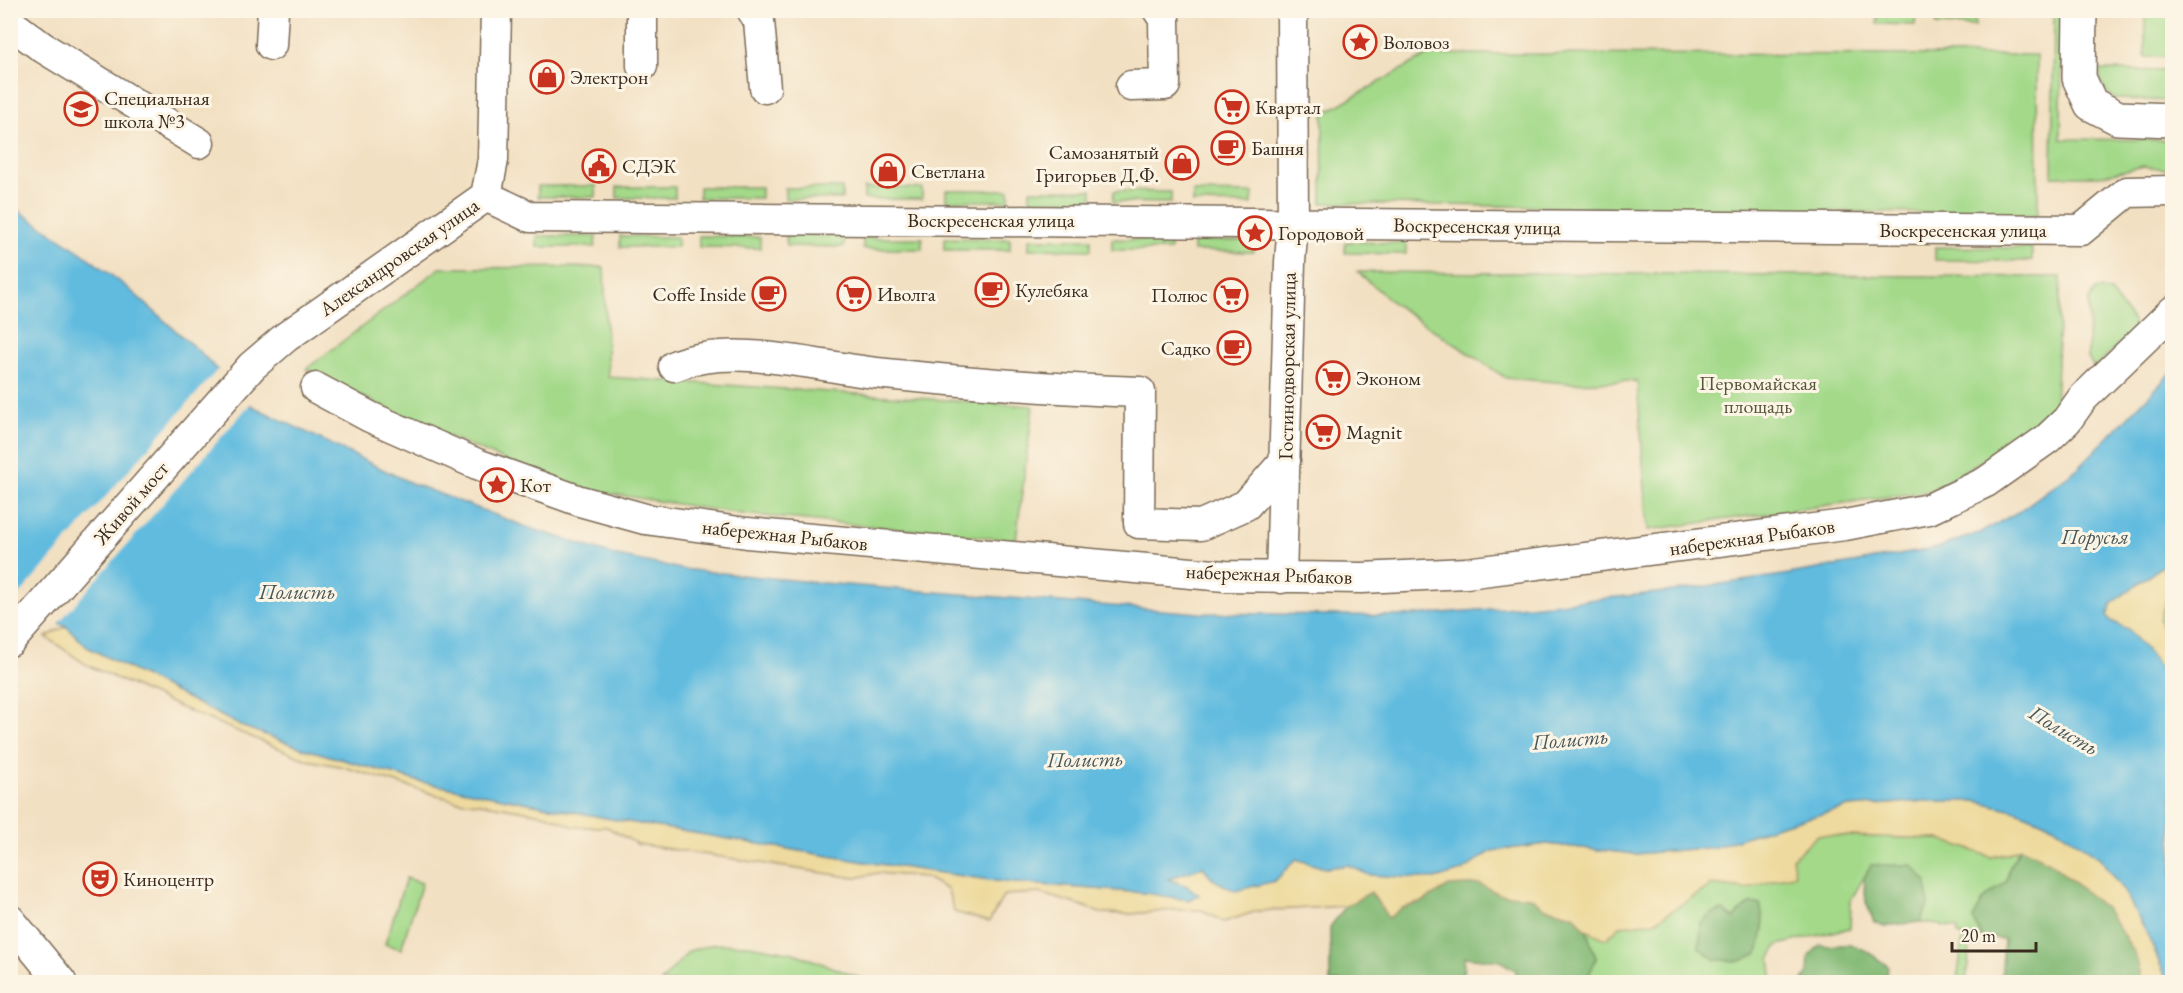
<svg xmlns="http://www.w3.org/2000/svg" width="2183" height="993" viewBox="0 0 2183 993" font-family="'EB Garamond',serif">
<rect width="100%" height="100%" fill="#fcf5e5"/>
<filter id="ink" filterUnits="userSpaceOnUse"><feTurbulence type="fractalNoise" baseFrequency=".0167" numOctaves="2"/><feDisplacementMap in="SourceGraphic" scale="12" xChannelSelector="R" yChannelSelector="G"/><feConvolveMatrix kernelMatrix="1 2 1 2 8 2 1 2 1" color-interpolation-filters="sRGB"/></filter>
<filter id="wash" filterUnits="userSpaceOnUse"><feTurbulence type="fractalNoise" baseFrequency=".008" numOctaves="4" result="noise"/><feDisplacementMap in="SourceGraphic" scale="24" xChannelSelector="R" yChannelSelector="G"/><feGaussianBlur stdDeviation="1.35" result="paint"/><feColorMatrix in="noise" values="0 0 0 0 0 0 0 0 0 0 0 0 0 0 0 0 0 1.4 0 .05"/><feComposite in="paint" operator="in"/></filter>
<g filter="url(#wash)">
<rect width="100%" height="100%" fill="#f2e0c2"/>
<path fill="#a3d989" stroke="#6f8254" stroke-width="1.5" fill-rule="evenodd" d="M1878,11H1911L1916,13L1915,25L1877,24Z
M1942,11H1975V26L1936,25L1937,12Z
M2054,11H2062L2061,139L2172,140V170L2144,166L2100,176H2052Z
M2145,11H2172V57H2145Z
M1429,54L2037,55L2038,215L1322,203L1323,114Z
M2100,70L2172,71V101L2116,99C2105,93 2100,83 2100,70Z
M538,186H596V197H538Z
M617,187H675V198H617Z
M699,187H761V198H699Z
M785,188H842V199H785Z
M864,188H922V199H864Z
M946,190H1009V201H946Z
M1030,190H1092V201L1030,200Z
M1114,191L1171,192V203L1113,202Z
M1193,192L1253,193L1252,204L1193,203Z
M786,235L844,236V247L786,246Z
M537,236H596L595,247H537Z
M620,236L677,237V247H620Z
M699,236L760,237V248L699,247Z
M863,238H922V249H863Z
M944,238L1010,239V250H944Z
M1029,239H1091V250L1029,249Z
M1112,239L1170,240V250H1112Z
M1193,241H1253V252L1193,251Z
M1345,242L1406,243V254L1345,253Z
M1935,247L2032,248V261L1935,260Z
M604,267L608,377L1033,406L1016,540L742,514L592,491L554,481L421,425L306,369L440,268Z
M1358,272L2061,277L2055,407L2004,448L1930,491L1648,530L1637,381L1568,383L1506,378L1394,304Z
M2100,289L2110,292L2132,320L2136,329L2094,367L2088,358L2089,300L2095,290Z
M2172,573V656L2159,618L2166,603Z
M1818,835L1940,839L1991,857L2009,853L2021,847L2010,866L2006,882L1984,899L1973,918L1982,937H1971L1966,982H1957L1963,936L1958,935L1957,928L1920,922L1928,905L1871,865L1851,900L1850,928L1778,945L1770,959L1773,982H1586L1596,958L1586,930L1606,938L1620,926L1654,922L1712,885L1746,889L1794,874L1792,858ZM1749,904H1760L1764,930L1734,918Z
M406,878L422,883L401,949L385,944Z
M714,944L749,945L794,953L871,982H661L689,951Z"/>
<path fill="#82b975" stroke="#5e724a" stroke-width="1.5" d="M2021,847L2048,861L2107,910L2135,953L2143,982H2001L2004,939L1982,937L1973,919L1984,899L2006,882L2010,866Z
M1871,865H1912L1927,882L1928,905L1920,922L1884,926L1874,922L1866,902L1864,877Z
M1480,884L1499,894L1531,897L1543,907L1574,915L1586,930L1596,958L1586,982H1511L1517,971L1500,961L1464,957L1463,976L1465,982H1330V927L1346,906L1371,892L1388,918L1402,908L1422,902L1449,886Z
M1749,904H1760C1765,922 1763,935 1758,953L1741,961L1715,960L1699,948L1701,923L1711,914L1723,910L1734,918Z
M1820,945C1832,947 1839,944 1850,945C1863,946 1877,959 1888,966L1886,982H1802L1808,973L1809,956Z"/>
<path fill="#eeda9e" stroke="#94825e" stroke-width="1.5" d="M2172,559C2172,580 2168,600 2159,619L2172,656V681L2128,629L2111,621L2107,616L2112,603Z
M66,626L87,647L241,726L302,748L421,782L611,819L859,861L1004,882L1146,893L1188,900L1199,895L1187,886L1166,879L1203,867L1214,880L1275,881L1296,859L1325,868L1348,865L1369,875L1462,871L1492,851L1547,844L1635,854L1715,847L1777,826L1849,807L1925,801H1977L2017,811L2053,826L2100,858L2125,893L2146,932L2168,982H2143L2135,953L2107,910L2048,861L2021,848L2009,853L1991,857L1940,839L1818,835L1792,858L1795,874L1746,889L1712,885L1654,922L1620,926L1606,939L1586,930L1574,915L1543,907L1531,897L1499,894L1480,884L1449,886L1422,902L1402,908L1388,918L1371,892L1346,906L1257,911L1224,922L1202,910H1174L1131,914L1100,913L1083,906L1039,893L1004,895L989,922L954,912L948,890L925,877L877,873L856,878L637,844L607,827H574L547,815L480,803L456,801L344,767L307,760L186,710L87,665L46,637Z"/>
<path fill="#61bbdf" stroke="#4e727e" stroke-width="1.5" d="M10,205L82,253L128,288L202,354L252,406L411,483L527,527L617,556L681,569L822,583L1199,613L1403,616L1529,606L1666,592L1783,575L1933,549L1982,532L2018,512L2078,468L2172,372V559L2112,603L2107,616L2111,621L2128,629L2172,681V982H2168L2146,932L2125,893L2100,858L2053,826L2017,811L1977,801H1925L1849,807L1777,826L1715,847L1635,854L1547,844L1492,851L1462,871L1435,879L1369,875L1348,865L1325,868L1296,859L1275,881L1235,891L1214,880L1203,867L1168,879L1187,886L1199,895L1188,900L1146,893L1004,882L859,861L611,819L421,782L302,748L241,726L87,647L66,626L11,605Z"/>
<path fill="#f2e0c2" d="M219,368L252,402L56,626L10,608L11,604Z"/>
</g>
<g filter="url(#ink)">
<g fill="none" stroke-linecap="round" stroke-linejoin="round">
<g stroke="#7b6a57" stroke-width="33">
<path id="minor" d="M752,10L759,21L765,88
M10,23L42,47L199,143
M271,45L273,10
M642,66V10
M1131,86L1165,85L1164,19L1158,10
M486,196L530,217L2081,230L2127,192L2172,191
M674,366C733,342 815,366 876,373C964,382 1052,389 1140,392L1139,523L1201,525L1246,505L1285,461
M316,388L370,417L477,464L580,501L645,519L747,533L1225,576L1362,578L1466,573L1845,525L1929,509L1986,482L2047,439L2067,420L2082,399L2172,312
M1281,578L1290,262L1293,222L1292,10
M10,641L252,366L286,337L486,196L493,160L496,10
M10,920L61,982"/>
</g>
<g stroke="#7b6a57" stroke-width="36">
<path id="major" d="M2080,10L2079,78L2091,104L2118,118L2172,120"/>
</g>
<use href="#minor" stroke="#fff" stroke-width="30"/>
<use href="#major" stroke="#fff" stroke-width="33"/>
</g>
</g>
<defs>
<g id="sight-ring" transform="scale(1.725)"><circle r="9.5" fill="#fcf5e5" stroke="#c8321e" stroke-width="1.5"/><path d="M0-6L1.8-2.2L6-1.7L2.9 1.2L3.7 5.4L0 3.3L-3.7 5.4L-2.9 1.2L-6-1.7L-1.8-2.2Z" fill="#c8321e"/></g>
<g id="shop-ring" transform="scale(1.725)"><circle r="9.5" fill="#fcf5e5" stroke="#c8321e" stroke-width="1.5"/><path d="M-5-2.5h2.3a2.7 3.5 0 0 1 5.4 0H5L5.5 6h-11ZM-1.5-2.5h3a1.5 2.3 0 0 0-3 0Z" fill="#c8321e"/></g>
<g id="supermarket-ring" transform="scale(1.725)"><circle r="9.5" fill="#fcf5e5" stroke="#c8321e" stroke-width="1.5"/><path d="M-6-5.5h2.5l.6 2H6L4.5 2H-2.5L-4.4-4H-6ZM-1.5 3.2a1.3 1.3 0 1 0 .1 0ZM3 3.2a1.3 1.3 0 1 0 .1 0Z" fill="#c8321e"/></g>
<g id="school-ring" transform="scale(1.725)"><circle r="9.5" fill="#fcf5e5" stroke="#c8321e" stroke-width="1.5"/><path d="M0-5L7-2L0 1L-7-2ZM-4 1L0 2.5L4 1V4Q0 6-4 4Z" fill="#c8321e"/></g>
<g id="cafe-ring" transform="scale(1.725)"><circle r="9.5" fill="#fcf5e5" stroke="#c8321e" stroke-width="1.5"/><path d="M-5.5-4.5H6V0H3Q3 3.5 0 3.5H-2.5Q-5.5 3.5-5.5 0ZM3-3.2v2h1.7v-2ZM-6 4.5H4V6H-6Z" fill="#c8321e"/></g>
<g id="civic-ring" transform="scale(1.725)"><circle r="9.5" fill="#fcf5e5" stroke="#c8321e" stroke-width="1.5"/><path d="M-.6-6.5H3V-4.5H.6V-3L4-1V1h2V6H-6V1h2V-1L-.6-3ZM-1.2 2.5V6h2.4V2.5Z" fill="#c8321e"/></g>
<g id="theatre-ring" transform="scale(1.725)"><circle r="9.5" fill="#fcf5e5" stroke="#c8321e" stroke-width="1.5"/><path d="M-5-5.5Q0-4 5-5.5V0Q5 5 0 6Q-5 5-5 0ZM-3.3-2.5H-1v1.5H-3.3ZM1-2.5H3.3v1.5H1ZM-2.8 1Q0 5.5 2.8 1Z" fill="#c8321e"/></g>
</defs>
<g fill-rule="evenodd">
<use href="#sight-ring" x="1360" y="42"/>
<use href="#shop-ring" x="547" y="77"/>
<use href="#supermarket-ring" x="1232" y="107"/>
<use href="#school-ring" x="81" y="109"/>
<use href="#cafe-ring" x="1228" y="148"/>
<use href="#shop-ring" x="1182" y="163"/>
<use href="#civic-ring" x="599" y="166"/>
<use href="#shop-ring" x="888" y="171"/>
<use href="#sight-ring" x="1255" y="233"/>
<use href="#cafe-ring" x="992" y="290"/>
<use href="#cafe-ring" x="769" y="294"/>
<use href="#supermarket-ring" x="854" y="294"/>
<use href="#supermarket-ring" x="1231" y="295"/>
<use href="#cafe-ring" x="1234" y="348"/>
<use href="#supermarket-ring" x="1333" y="378"/>
<use href="#supermarket-ring" x="1323" y="432"/>
<use href="#sight-ring" x="497" y="485"/>
<use href="#theatre-ring" x="100" y="879"/>
</g>
<g text-anchor="middle" dominant-baseline="central" stroke-width="6" stroke-linejoin="round" paint-order="stroke">
<g font-size="20" fill="#3b2a1e" stroke="#fcf5e5" text-anchor="start">
<text x="1383" y="42">Воловоз</text>
<text x="570" y="77">Электрон</text>
<text x="104" y="98">Специальная<tspan x="104" dy="23">школа №3</tspan></text>
<text x="1255" y="107">Квартал</text>
<text x="1251" y="148">Башня</text>
<text x="1159" y="152" text-anchor="end">Самозанятый<tspan x="1159" dy="23">Григорьев Д.Ф.</tspan></text>
<text x="622" y="166">СДЭК</text>
<text x="911" y="171">Светлана</text>
<text x="1278" y="233">Городовой</text>
<text x="1015" y="290">Кулебяка</text>
<text x="746" y="294" text-anchor="end">Coffe Inside</text>
<text x="877" y="294">Иволга</text>
<text x="1208" y="295" text-anchor="end">Полюс</text>
<text x="1211" y="348" text-anchor="end">Садко</text>
<text x="1356" y="378">Эконом</text>
<text x="1346" y="432">Magnit</text>
<text x="520" y="485">Кот</text>
<text x="123" y="879">Киноцентр</text>
</g>
<g font-size="20" fill="#3b2a1e" stroke="#fcf5e5">
<text x="991" y="220">Воскресенская улица</text>
<text transform="translate(1477 226) rotate(1)">Воскресенская улица</text>
<text x="1963" y="230">Воскресенская улица</text>
<text transform="translate(399 257) rotate(-35)">Александровская улица</text>
<text transform="translate(1287 366) rotate(-89)">Гостинодворская улица</text>
<text transform="translate(131 503) rotate(-49)">Живой мост</text>
<text transform="translate(785 535) rotate(6)">набережная Рыбаков</text>
<text transform="translate(1752 537) rotate(-8)">набережная Рыбаков</text>
<text transform="translate(1269 574) rotate(2)">набережная Рыбаков</text>
</g>
<g font-size="20" fill="#555639" stroke="#fcf5e5">
<text x="1758" y="383">Первомайская<tspan x="1758" dy="23">площадь</tspan></text>
</g>
<g font-size="21" font-style="italic" fill="#465658" stroke="#fcf5e5">
<text x="2095" y="536">Порусья</text>
<text x="297" y="591">Полисть</text>
<text transform="translate(2064 730) rotate(31)">Полисть</text>
<text transform="translate(1570 739) rotate(-5)">Полисть</text>
<text transform="translate(1085 759) rotate(-1)">Полисть</text>
</g>
</g>
<rect width="2183" height="993" fill="none" stroke="#fcf5e5" stroke-width="36"/>
<path d="M1952 942v9h84v-9" fill="none" stroke="#3b2a1e" stroke-width="3"/>
<text x="1961" y="942" font-size="18" fill="#3b2a1e" stroke="#fcf5e5" stroke-width="4.5" paint-order="stroke">20 m</text>
</svg>
